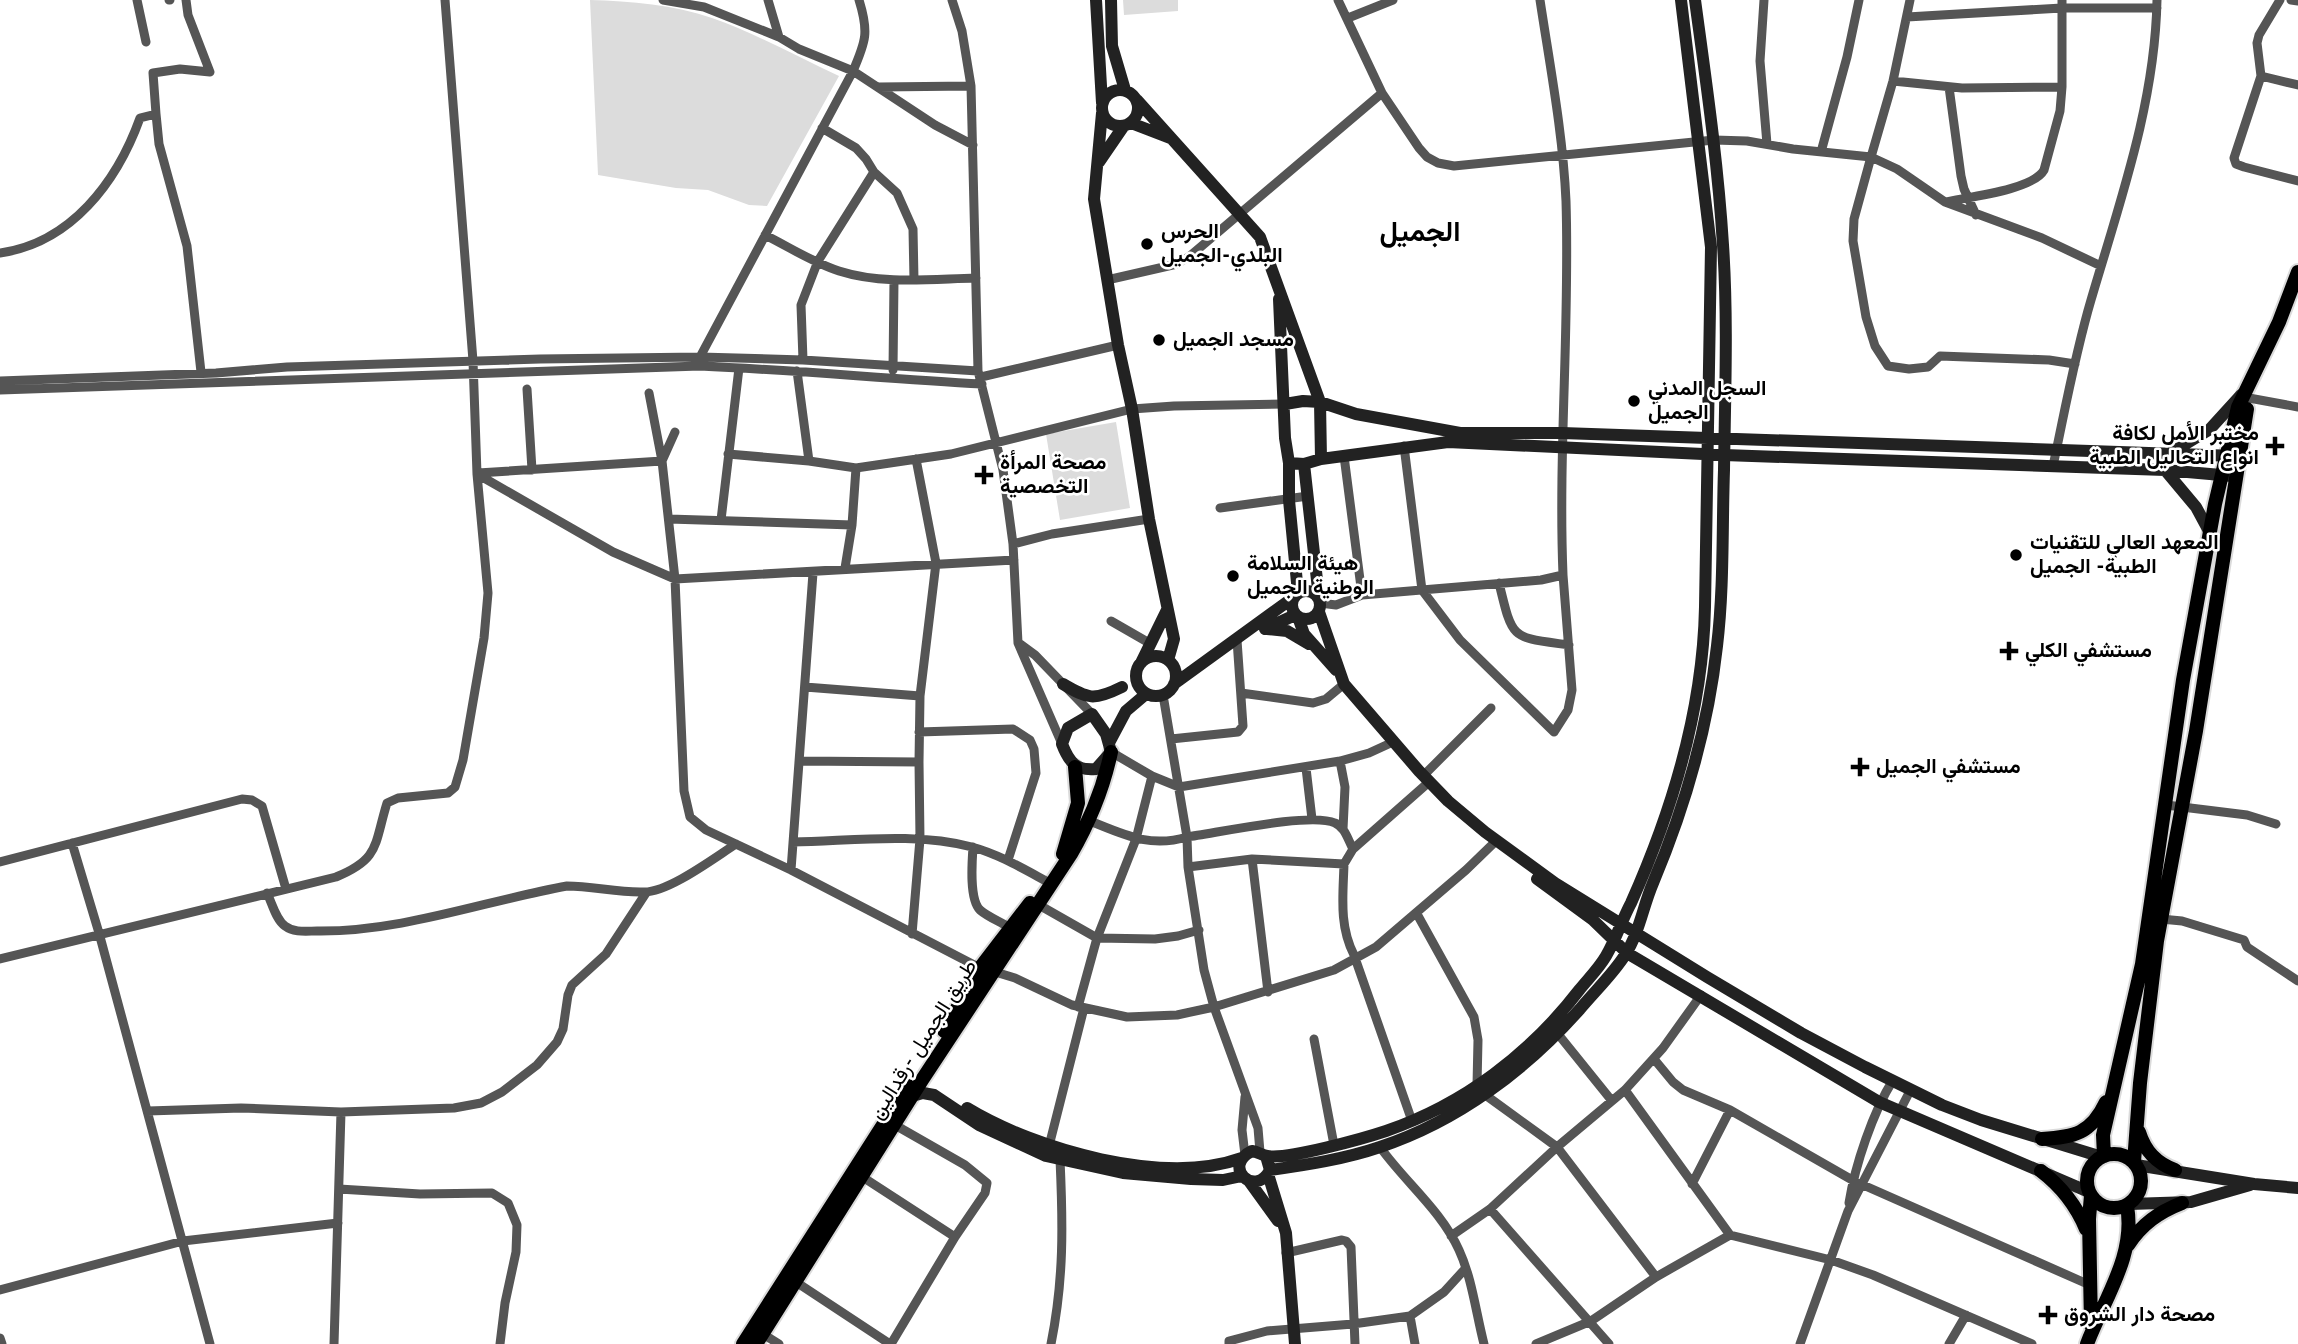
<svg xmlns="http://www.w3.org/2000/svg" width="2298" height="1344" viewBox="0 0 2298 1344" font-family="Overpass,Vazirmatn,sans-serif">
<rect width="100%" height="100%" fill="#fff"/>
<path fill="#dcdcdc" d="M590,0C631,1 674,5 712,18C755,33 798,57 839,76L767,206L749,205L708,190L676,188L598,175Z
M1123,0H1178V11L1124,15Z
M1116,422L1130,508L1060,520L1046,434Z"/>
<g fill="none" stroke-linecap="round" stroke-linejoin="round">
<g stroke="#dbdbdb" stroke-width="18">
<path id="primary" d="M1063,854L1078,803L1075,767
M944,1031L980,968L1030,903
M2139,1132C2145,1151 2156,1163 2175,1170
M2042,1139C2074,1137 2091,1134 2106,1102
M2087 1181a27 27 0 1 1 54 0a27 27 0 1 1-54 0Z
M2104,1156L2103,1135L2142,964L2183,680L2215,504L2238,407L2279,322L2298,272
M2134,1162L2140,1083L2157,941L2196,731L2247,409
M2041,1171C2062,1187 2076,1205 2086,1229
M2091,1195L2089,1219L2091,1325
M2128,1245C2142,1224 2159,1212 2182,1203
M743,1344L908,1086
M756,1344L922,1080L1071,854C1090,821 1103,790 1111,752
M2087,1344C2104,1299 2136,1255 2127,1206"/>
</g>
<path stroke="#555" stroke-width="9" d="M137,0L146,42
M169,0H170
M663,0L704,7L779,37
M768,0L779,37L799,49L853,71L935,125L973,145
M952,0L962,31L971,86L978,371L1003,470L1013,544L1018,643L1062,744
M1338,0L1382,93L1419,148L1427,157L1438,163L1454,166L1714,140L1747,141L1793,149L1871,157L1893,81L1910,0
M1764,0L1760,61L1767,144
M2280,0L2259,35L2257,43L2261,76L2234,158L2236,164L2244,167L2298,181
M2291,0L2298,1
M1907,17L2062,8H2157
M1348,18L1393,0
M2261,76L2298,85
M1893,81L1962,88L2062,87
M879,87L971,86
M1949,87L1961,176L1964,189L1976,215
M156,114L159,144L187,246L201,372
M822,128L856,148L866,159L874,172L897,193L913,229L914,280
M1821,152L1847,57L1859,0
M1945,202C1968,197 2033,190 2044,170L2060,111L2062,87V0
M765,235C789,247 814,263 839,271C883,285 931,279 976,278
M0,253C71,243 117,182 140,118L156,114L153,73L180,69L210,72L188,15L186,0
M1107,280L1177,264L1190,256L1382,93
M700,357L853,71C866,41 869,32 859,0
M803,360L801,305L818,261L874,172
M2075,364L2049,360L1940,356L1928,367L1909,369L1888,366L1875,346L1866,317L1853,241L1854,219L1871,157L1897,169L1945,202L2042,238L2101,266
M893,370L894,280
M797,371L809,461
M981,377L1118,345
M0,381L216,373L287,367L540,359L700,357L803,360L978,371
M527,389L532,470
M0,390L700,366C794,370 888,379 982,384
M649,393L662,461L675,579L684,791L690,817L706,830L791,870L980,968
M2243,403L2249,398L2298,407
M1404,446L1422,590L1460,640L1554,732L1568,710L1572,690L1563,575
M728,454L809,461L856,468L951,454L1132,409L1174,406L1285,404
M1344,456L1362,595
M2053,466C2065,410 2075,354 2091,300C2120,201 2155,104 2157,0
M478,473L662,461L675,432
M477,474L613,552L675,579L1014,560
M1220,508L1308,496
M669,519L852,525L856,468
M721,520L739,368
M1013,544L1052,534L1149,519
M845,568L852,525
M1499,583C1513,641 1511,637 1569,645
M1320,603L1336,605L1362,595L1541,580L1563,575C1558,451 1570,326 1566,201C1563,134 1550,66 1540,0
M1111,621L1151,644
M1020,644L1035,655L1092,714
M805,687L920,696
M1241,693L1313,703L1326,699L1344,684
M1163,695L1187,837L1188,867L1204,970L1214,1007L1258,1128L1260,1152
M919,732L1013,729L1030,740L1034,749L1036,773L1008,860
M1171,739L1238,732L1243,726L1237,640
M1111,752L1152,776
M799,761L919,762L920,696L936,563L916,459
M1340,761L1345,787L1343,829
M1306,768L1312,819
M1423,776L1491,708
M2166,805L2247,815L2276,824
M1090,821C1125,835 1150,848 1187,837C1217,833 1311,812 1335,823C1345,827 1348,840 1353,849
M793,842C852,841 914,832 972,847C998,854 1022,868 1046,881
M72,843L99,933L210,1344
M973,847C972,862 969,899 980,910C988,917 1001,922 1010,928
M1252,859L1268,992
M0,862L242,799L252,800L262,806L286,889
M1344,864C1343,896 1339,926 1354,955L1412,1121
M1188,867L1252,859L1344,864L1353,849L1429,782
M791,870L813,573
M267,893C272,903 276,920 285,926C294,933 307,931 317,931C402,932 484,901 567,886C593,886 618,893 644,892C669,892 714,858 736,844
M1039,905L1097,938L1155,939L1178,936L1199,930
M1417,914L1474,1017L1478,1040L1477,1085
M2161,919L2182,921L2244,940L2247,947L2298,981
M912,934L920,839L919,762
M0,959L336,877C380,859 374,845 387,803L398,798L448,793L455,787L463,760L484,638L488,593L477,474L473,361L445,0
M992,971L1015,978L1072,1005L1127,1017L1177,1015L1214,1007L1334,970L1376,947L1466,870L1497,840
M1078,1007L1097,938L1136,839L1152,776L1179,787L1340,761L1369,753L1393,742
M1558,1034L1612,1101
M1314,1039L1334,1145
M1654,1059L1673,1082L1683,1090L1730,1110L1854,1181L2092,1286
M1625,1090L1730,1235L1831,1260L1873,1275L2032,1344
M1484,1094L1557,1147L1656,1277
M1245,1097L1242,1130L1245,1155
M148,1111L241,1108L341,1112L454,1108L481,1103L502,1092L537,1065L557,1042L563,1029L568,995L572,985L606,954L646,893
M1049,1146L1084,1008
M1380,1147C1405,1182 1441,1210 1459,1250C1472,1278 1476,1313 1484,1344
M861,1176L955,1237
M1692,1184L1730,1110
M339,1189L420,1194L492,1193L508,1203L517,1225L516,1252L505,1303L500,1344
M1849,1203C1855,1165 1873,1112 1893,1080
M1490,1209L1609,1344
M1451,1236L1490,1209L1557,1147L1625,1090L1663,1048L1701,995
M1286,1253L1342,1240L1346,1241L1351,1247L1355,1344
M796,1282L890,1344
M0,1290L183,1241L338,1223
M1410,1316L1444,1292L1465,1269
M763,1334L779,1344
M0,1338L2,1344
M334,1344L341,1112
M891,1344L955,1237L985,1193L987,1183L965,1165L895,1125
M1051,1344C1064,1279 1063,1225 1060,1159
M1229,1344V1341L1267,1331L1353,1324L1410,1316L1415,1344
M1536,1344L1591,1321L1656,1277L1730,1235
M1800,1344L1848,1211L1911,1089
M1949,1344L1966,1315"/>
<path stroke="#222" stroke-width="12" d="M1096,0L1102,103
M1111,0L1112,46L1125,90
M1102 108a18 18 0 1 1 36 0a18 18 0 1 1-36 0Z
M1137,100L1260,237L1320,402L1321,459
M1102,113L1094,199L1118,345L1132,409L1149,519L1174,639L1168,660
M1131,123L1170,138
M1099,162L1123,127
M1279,299L1285,438L1289,463V500L1298,593
M1285,404L1303,401L1320,402L1356,414L1460,433H1562L2236,456
M2172,452L2210,429L2241,395
M1289,463L1304,464L1321,459L1448,442L1724,455L2165,470L2232,476
M1304,464L1319,598
M2165,470L2196,507L2210,533
M1292 605a14 14 0 1 1 28 0a14 14 0 1 1-28 0Z
M1319,612L1344,684L1419,771L1448,801L1485,832L1555,883L1707,977L1801,1033L1865,1067L1942,1105L1981,1120L2102,1157
M1298,617L1304,634L1336,670
M1265,629L1295,615
M1267,629L1287,631L1309,644
M1136 676a20 20 0 1 1 40 0a20 20 0 1 1-40 0Z
M1141,663L1167,610
M1063,684C1088,699 1094,701 1122,687
M1174,684L1294,597
M1092,714L1106,734L1111,752L1096,769C1076,771 1069,762 1062,744L1068,728Z
M1109,743L1126,711L1146,694
M1537,879L1593,920L1627,953L1879,1102L2089,1192
M912,1096L923,1093L934,1095L979,1125L1046,1156L1123,1173L1191,1179L1223,1180L1242,1176
M967,1108C1036,1150 1164,1186 1242,1158
M1266,1156L1270,1170C1255,1199 1221,1166 1252,1151C1258,1152 1262,1155 1267,1156C1287,1160 1365,1138 1386,1131C1464,1104 1530,1054 1580,989C1589,978 1599,968 1606,956C1616,939 1622,920 1631,903C1673,809 1703,709 1705,607L1711,247L1681,0
M2136,1165L2254,1184L2298,1188
M1270,1170C1306,1165 1345,1159 1380,1147C1458,1121 1526,1070 1580,1009C1595,991 1613,974 1625,955C1639,934 1643,906 1653,883C1685,807 1708,728 1717,646C1724,588 1722,528 1724,470C1725,395 1728,319 1723,245C1718,163 1706,81 1695,0
M1268,1174L1286,1233L1295,1344
M1249,1181L1278,1221
M2130,1204L2191,1202L2250,1185"/>
<use href="#primary" stroke="#000" stroke-width="14"/>
</g>
<g fill="#000" stroke="#fff" stroke-width="2.5">
<circle cx="1147" cy="244" r="7"/>
<circle cx="1159" cy="340" r="7"/>
<circle cx="1634" cy="401" r="7"/>
<path d="M2271.5 435.5h7v7h7v7h-7v7h-7v-7h-7v-7h7z"/>
<path d="M980.5 464.5h7v7h7v7h-7v7h-7v-7h-7v-7h7z"/>
<circle cx="2016" cy="555" r="7"/>
<circle cx="1233" cy="576" r="7"/>
<path d="M2005.5 640.5h7v7h7v7h-7v7h-7v-7h-7v-7h7z"/>
<path d="M1856.5 756.5h7v7h7v7h-7v7h-7v-7h-7v-7h7z"/>
<path d="M2044.5 1304.5h7v7h7v7h-7v7h-7v-7h-7v-7h7z"/>
</g>
<g text-anchor="middle" dominant-baseline="central" stroke-width="5" stroke-linejoin="round" paint-order="stroke">
<g font-size="21" font-weight="bold" fill="#000" stroke="#fff" text-anchor="start">
<text x="1161" y="232">الحرس<tspan x="1161" dy="24">البلدي-الجميل</tspan></text>
<text x="1173" y="340">مسجد الجميل</text>
<text x="1648" y="389">السجل المدني<tspan x="1648" dy="24">الجميل</tspan></text>
<text x="2259" y="434" text-anchor="end">مختبر الأمل لكافة<tspan x="2259" dy="24">انواع التحاليل الطبية</tspan></text>
<text x="1000" y="463">مصحة المرأة<tspan x="1000" dy="24">التخصصية</tspan></text>
<text x="2030" y="543">المعهد العالي للتقنيات<tspan x="2030" dy="24">الطبية- الجميل</tspan></text>
<text x="1247" y="564">هيئة السلامة<tspan x="1247" dy="24">الوطنية الجميل</tspan></text>
<text x="2025" y="651">مستشفي الكلي</text>
<text x="1876" y="767">مستشفي الجميل</text>
<text x="2064" y="1315">مصحة دار الشروق</text>
</g>
<g font-size="21" fill="#000" stroke="#fff">
<text transform="translate(924 1040) rotate(-58)">طريق الجميل -رقدالين</text>
</g>
<g font-size="28" font-weight="bold" fill="#000" stroke="#fff">
<text x="1420" y="234">الجميل</text>
</g>
</g>
</svg>
